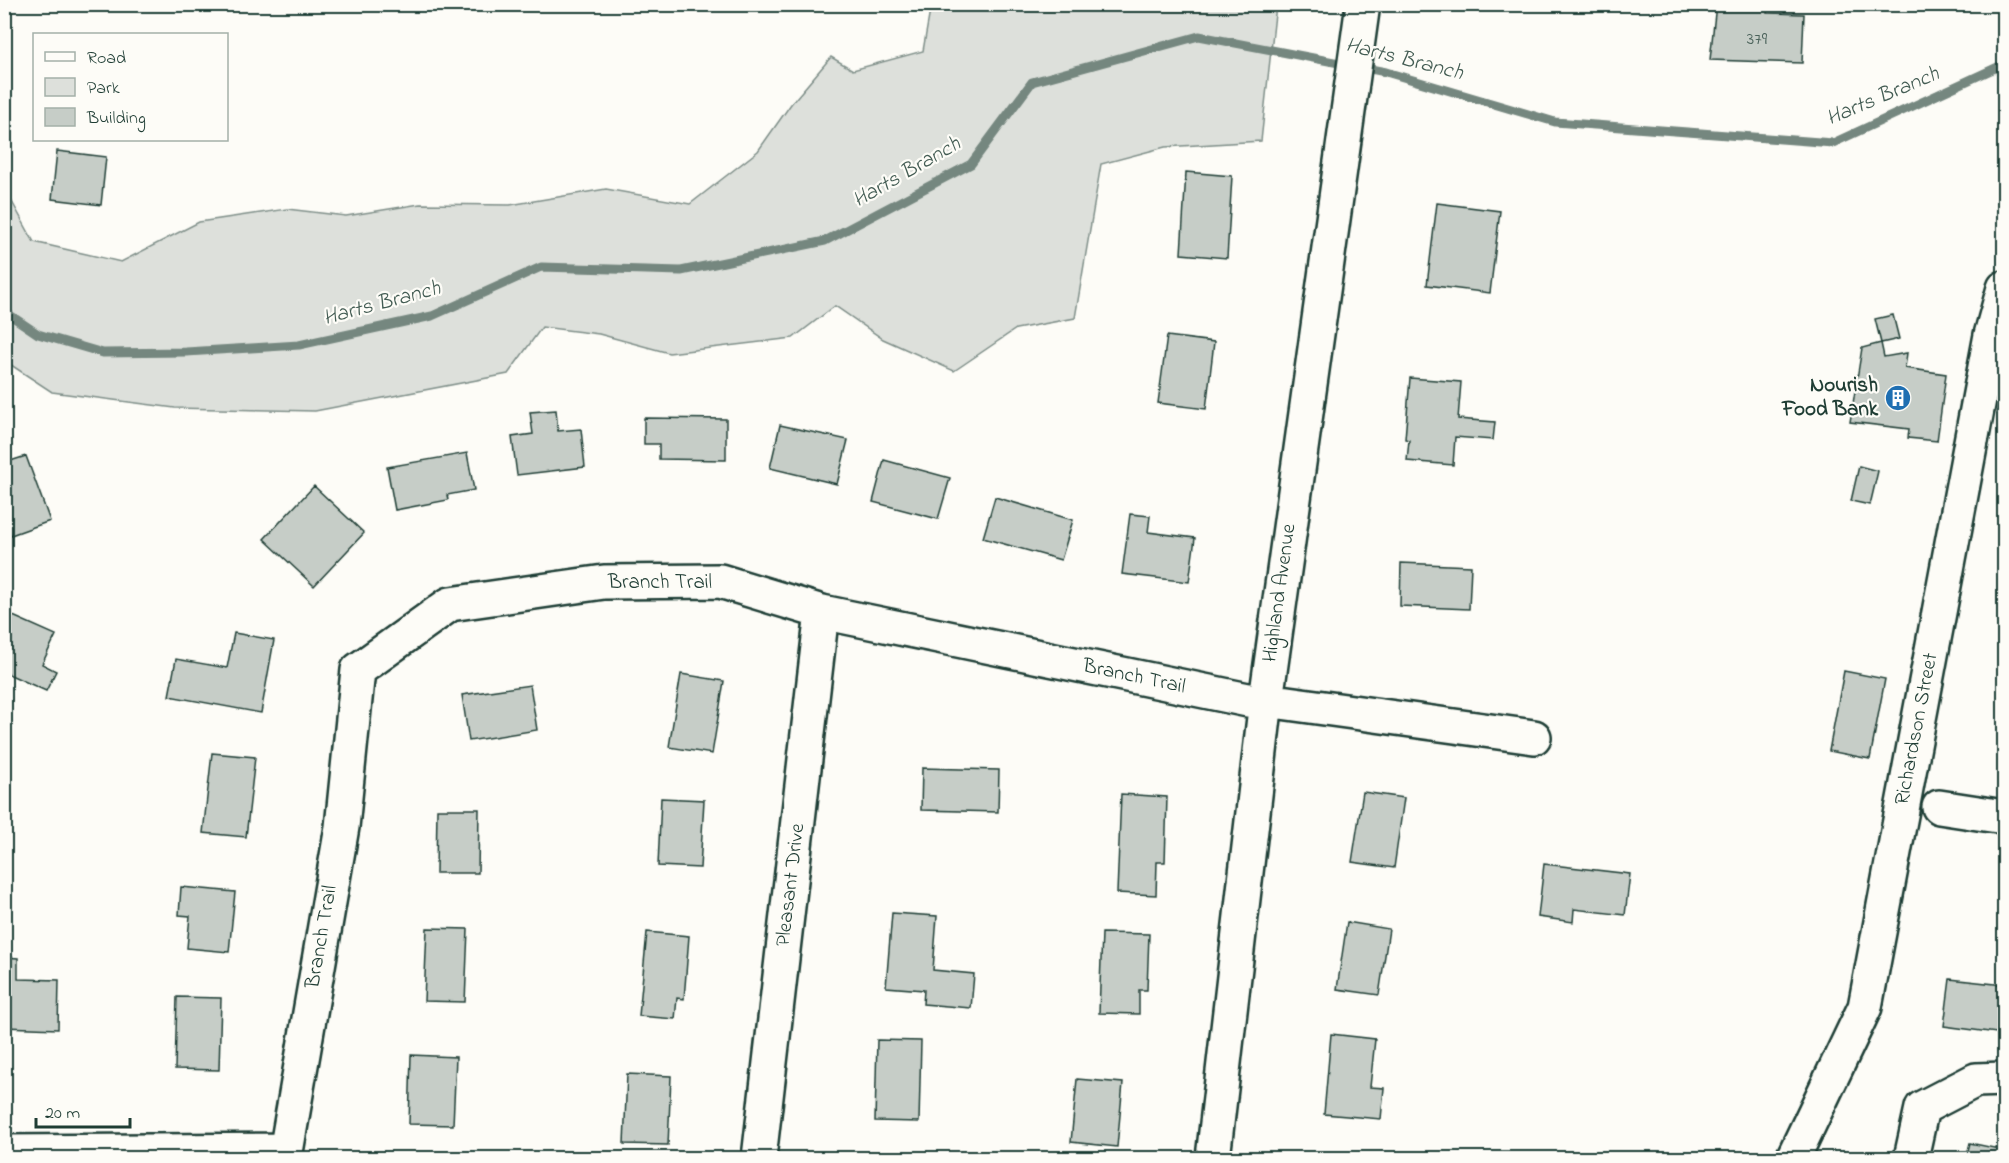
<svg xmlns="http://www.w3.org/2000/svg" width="2009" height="1163" viewBox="0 0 2009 1163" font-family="'Indie Flower',sans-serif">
<rect width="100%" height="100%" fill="#fdfcf7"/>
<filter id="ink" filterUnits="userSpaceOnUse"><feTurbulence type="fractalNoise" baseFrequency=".0167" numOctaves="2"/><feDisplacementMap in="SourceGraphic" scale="12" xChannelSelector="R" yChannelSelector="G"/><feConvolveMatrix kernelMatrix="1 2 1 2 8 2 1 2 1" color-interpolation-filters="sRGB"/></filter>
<g filter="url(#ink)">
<path fill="#dde0db" stroke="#7e8e88" stroke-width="1.5" d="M931,5H1276L1261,141L1165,147L1101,164L1075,318L1016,329L954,371L883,339L835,306L793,338L669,353L599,334L542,327L508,374L315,411L175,408L52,392L5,361V189L34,242L121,262L199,222L287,209L346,216L420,204L510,205L606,189L690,204L758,151L791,104L831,57L853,70L923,51Z"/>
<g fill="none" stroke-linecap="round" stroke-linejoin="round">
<path stroke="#75877f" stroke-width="9" d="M4,311L38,334L103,353L186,352L299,345L432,316L541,267L681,271L825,241L971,164L1032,82L1199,36L1386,72L1555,122L1833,143L2004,64"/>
</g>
<path fill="#c6cdc7" stroke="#1f3d34" stroke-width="1.5" d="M1716,4L1768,7L1767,13L1804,14L1802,63L1710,60Z
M57,151L106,157L101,205L52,199Z
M1186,172L1232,176L1227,258L1181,254Z
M1437,203L1500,211L1490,293L1427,285Z
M1893,315L1899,339L1881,343L1875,319Z
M1167,336L1214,342L1206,409L1158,403Z
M1881,343L1884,357L1907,353L1905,368L1946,374L1937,441L1908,438L1909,429L1850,422L1862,348Z
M1410,378L1461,382L1458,419L1495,422L1493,440L1455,437L1453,465L1407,461L1409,440L1405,439Z
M556,410L558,431L581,429L585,467L517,475L512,437L533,434L530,412Z
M644,418L726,419V460L659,459V444H644Z
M780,425L848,440L837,484L770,468Z
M467,453L474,490L447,495L448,500L395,510L387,467Z
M26,456L50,521L11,535L4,518V463Z
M884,460L950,478L938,519L873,502Z
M1859,466L1878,471L1870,505L1851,501Z
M314,486L364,533L314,586L264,539Z
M995,497L1073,520L1061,560L983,538Z
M1130,514L1150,516L1148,532L1195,538L1189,582L1122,574Z
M1401,563L1471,566L1469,609L1400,606Z
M4,612L56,635L42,664L56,671L46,691L4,672Z
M234,633L274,640L261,713L169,696L176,659L227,668Z
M1844,671L1885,679L1870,759L1829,751Z
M681,674L724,681L712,754L669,747Z
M530,685L537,730L469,741L462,695Z
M212,753L255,757L246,837L203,833Z
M922,768L999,770L998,812L921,810Z
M1363,792L1404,798L1394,868L1352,862Z
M1121,794L1167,797L1165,862H1157L1156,895L1117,893Z
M661,798L704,800L700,868L658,866Z
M437,809H479L478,873H436Z
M1544,864L1630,874L1625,915L1574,909L1573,922L1538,917Z
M181,887L235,892L229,952L187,948L190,916L179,915Z
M892,913L937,916L933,970L974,974L971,1008L923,1004L924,990L886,987Z
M1347,922L1389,929L1379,995L1337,989Z
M427,928L468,929L465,1002L424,1001Z
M647,932L689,936L684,999L677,998L675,1019L639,1016Z
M1102,933L1149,934L1147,990H1139V1014L1099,1013Z
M4,957L18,958V979L59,980L58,1029L4,1027Z
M1950,979L2004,985V1034L1944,1026Z
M177,997L221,998L219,1070L175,1069Z
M1331,1034L1375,1039L1370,1087L1384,1088L1381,1119L1324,1114Z
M877,1040L921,1041L919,1122L875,1121Z
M411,1055L456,1057L453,1125L409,1124Z
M627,1074L671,1076L668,1145L624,1144Z
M1077,1079L1123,1083L1117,1147L1071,1142Z
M1970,1143L2004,1150V1158H1966Z
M1309,1153L1364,1158H1309Z"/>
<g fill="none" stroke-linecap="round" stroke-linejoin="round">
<g stroke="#1f3d34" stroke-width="38">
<path id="minor" d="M1939,807L2004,817
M4,1152L285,1150
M285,1158L342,827L358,670L450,604L604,582L720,581L822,612L1248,700H1266L1534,737
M759,1158L822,612
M1213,1158L1266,700L1363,4
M1793,1158L1865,1007L1991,335L2004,288
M1911,1158L1922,1108L1976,1080L2004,1079"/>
</g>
<use href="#minor" stroke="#fdfcf7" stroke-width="33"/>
</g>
</g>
<defs>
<g id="building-disc" transform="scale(1.35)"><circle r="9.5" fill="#1f6fb2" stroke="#fdfcf7"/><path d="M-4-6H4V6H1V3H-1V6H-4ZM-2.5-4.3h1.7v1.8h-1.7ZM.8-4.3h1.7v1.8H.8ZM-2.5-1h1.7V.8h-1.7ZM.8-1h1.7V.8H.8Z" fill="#fff"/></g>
</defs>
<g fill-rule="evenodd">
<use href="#building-disc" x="1898" y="398"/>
</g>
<g text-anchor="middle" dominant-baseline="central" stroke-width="4.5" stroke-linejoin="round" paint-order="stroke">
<g font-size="18" fill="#496159">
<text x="1757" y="40">379</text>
</g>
<g font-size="21" font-weight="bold" fill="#1f3d34" stroke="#fdfcf7" text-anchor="end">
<text x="1878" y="386">Nourish<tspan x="1878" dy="24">Food Bank</tspan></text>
</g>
<g font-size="21" fill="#1f3d34" stroke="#fdfcf7">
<text x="660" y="583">Branch Trail</text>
<text transform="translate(1280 593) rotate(-82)">Highland Avenue</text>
<text transform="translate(1134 677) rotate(12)">Branch Trail</text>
<text transform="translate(1917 729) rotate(-79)">Richardson Street</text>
<text transform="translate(791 885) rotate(-83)">Pleasant Drive</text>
<text transform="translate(322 937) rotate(-80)">Branch Trail</text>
</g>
<g font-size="22" font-style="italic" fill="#435c53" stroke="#fdfcf7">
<text transform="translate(1404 60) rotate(14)">Harts Branch</text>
<text transform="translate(1883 97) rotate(-23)">Harts Branch</text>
<text transform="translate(907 173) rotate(-30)">Harts Branch</text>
<text transform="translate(382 304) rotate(-15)">Harts Branch</text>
</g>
</g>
<rect width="2009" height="1163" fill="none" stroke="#fdfcf7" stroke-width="24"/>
<rect x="12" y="12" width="1985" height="1139" fill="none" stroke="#1f3d34" stroke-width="2" filter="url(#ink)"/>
<rect x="33" y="33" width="195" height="108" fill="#fdfcf7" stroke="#a4b0a9" stroke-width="1.5"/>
<rect x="45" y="52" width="30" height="9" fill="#fdfcf7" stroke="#a4b0a9" stroke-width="1.5"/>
<text x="87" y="63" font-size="18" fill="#1f3d34">Road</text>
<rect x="45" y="78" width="30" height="18" fill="#dde0db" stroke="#a4b0a9" stroke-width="1.5"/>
<text x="87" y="93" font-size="18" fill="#1f3d34">Park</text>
<rect x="45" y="108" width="30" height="18" fill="#c6cdc7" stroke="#a4b0a9" stroke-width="1.5"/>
<text x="87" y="123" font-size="18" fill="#1f3d34">Building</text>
<path d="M36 1118v9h94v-9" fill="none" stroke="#1f3d34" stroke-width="3"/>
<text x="45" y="1118" font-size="18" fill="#1f3d34" stroke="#fdfcf7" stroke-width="4.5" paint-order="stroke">20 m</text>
</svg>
